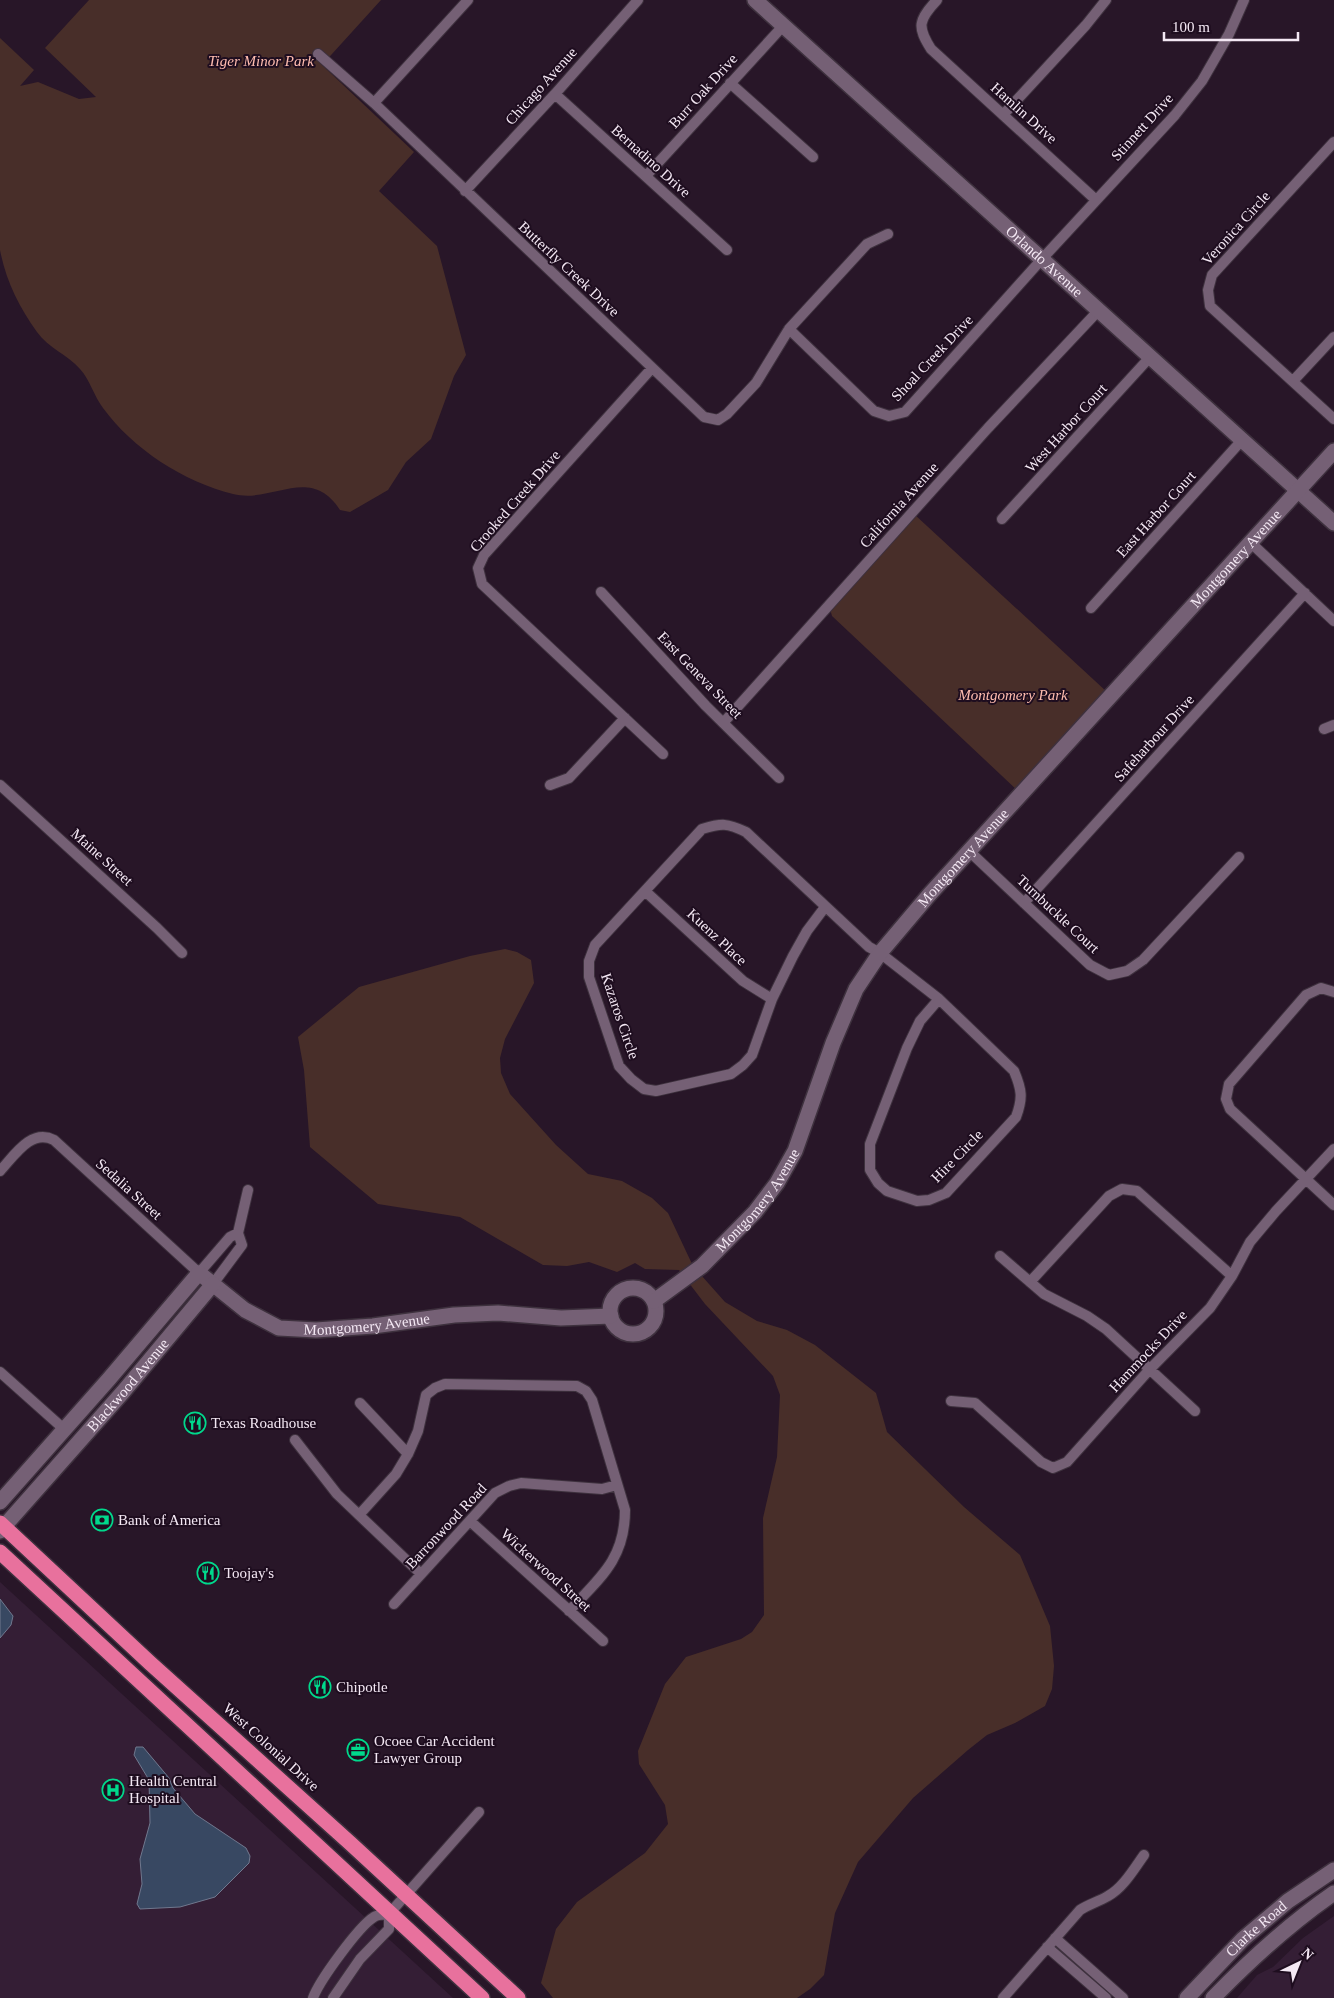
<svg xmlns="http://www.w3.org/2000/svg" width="1334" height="1998" viewBox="0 0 1334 1998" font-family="'Times New Roman',serif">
<rect width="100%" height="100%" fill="#281628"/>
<path fill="#341e35" d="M0,1582L453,1998H0Z
M1334,1916V1998H1237L1257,1975L1273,1967L1303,1938Z"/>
<path fill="#482e29" d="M89,0H381L322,65L414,152L379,191L437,246L466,355L454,376L431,439L406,462L388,490L350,512L340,510C310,464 273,504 233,494C184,482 133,449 103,408C94,396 90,380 80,369C68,355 48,348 37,332C19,307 6,281 0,250C0,230 0,206 0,186C0,137 0,87 0,38L34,70L20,86L38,82L79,99L96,97L45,48Z
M914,514L1107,692L1018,791L832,616L830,609Z
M505,949L517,952L531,960L534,983L505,1039L500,1058L501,1073L510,1094L556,1145L588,1174L622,1181L652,1198L668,1213L693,1266L725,1302L757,1321L787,1330L815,1345L876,1393L887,1432L964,1507L1020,1555L1050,1626L1054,1666L1052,1689L1045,1706L1015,1723L987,1735L968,1750L913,1798L858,1862L835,1913L824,1975L810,1989L797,1998H553L541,1983L556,1929L577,1902L645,1853L668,1824L665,1805L639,1764L638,1751L665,1684L686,1657L741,1639L752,1632L764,1615L763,1518L777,1457L780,1395L773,1376L705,1304L679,1270L645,1269L635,1263L617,1272L589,1262L567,1266L543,1265L460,1217L378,1204L310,1147L304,1070L298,1037L359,987L470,956Z"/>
<path fill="#384862" stroke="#70788e" d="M0,1599L13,1616L11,1625L0,1638Z
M136,1747H143L169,1778L173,1788L195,1814L246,1848L250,1856L249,1863L215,1897L180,1907L140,1909L137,1904L142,1884L140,1859L150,1823L149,1780L134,1755Z"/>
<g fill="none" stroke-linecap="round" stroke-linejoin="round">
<g stroke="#3e313e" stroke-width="12">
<path id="street" d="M937,0C918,20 917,27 931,49L1096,200
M318,54L374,103L704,417L718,420L727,414L756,383L789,329L867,244L888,234
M730,83L813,157
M555,94L727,250
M374,103L468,0
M1003,115L1086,25L1106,0
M1334,142L1212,275L1208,290L1210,306L1334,419
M646,176L783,26
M465,191L555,94L638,0
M789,329L874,411L889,416L905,412L1042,259L1175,115L1202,81L1229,34L1244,0
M652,368L484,555L478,568L482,584L663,754
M1293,381L1334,337
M1002,519L1151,356
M1250,542L1334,621
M601,592L706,706L779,778
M1091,608L1243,439
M724,722L988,428L1099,310
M1324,729L1334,725
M0,785L157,928L182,953
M550,785L569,778L625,718
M969,851L1090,965L1109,975L1127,971L1143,960L1239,857
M645,891L743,981L772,999
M1024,903L1305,593
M825,907L807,931L793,956L772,999L752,1055L743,1065L731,1074L656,1091L644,1089L631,1079L619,1066L589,977V961L595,945L702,829C722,823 727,823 746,832L869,947L880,953L939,999L1014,1071C1022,1090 1023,1098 1016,1117L946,1193L929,1200L917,1201L887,1191L878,1183L870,1170V1144L907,1048L920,1021L939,999
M1334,992L1321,988L1306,995L1229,1084L1226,1099L1230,1109L1334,1205
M0,1171C14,1156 31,1128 54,1140L199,1273L230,1237L238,1233
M1000,1256L1044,1294L1087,1316L1106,1329L1195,1411
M1030,1282L1109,1196L1122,1189L1137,1191L1232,1276
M213,1284L242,1245L238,1233L248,1190
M0,1372L65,1430
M951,1401L975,1403L1041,1462L1053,1468L1067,1462L1150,1369L1210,1308L1232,1276L1250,1242L1276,1211L1334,1149
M360,1403L408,1454
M295,1440L337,1494L421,1574
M359,1515L396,1474L408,1454L418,1431L426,1395L435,1388L445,1384L577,1386L586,1391L592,1400L625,1510C625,1559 600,1578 569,1611
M470,1521L603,1641
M394,1604L495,1493L509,1486L521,1483L602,1489L617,1485
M1055,1938L1123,1998
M1047,1947L1106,1998
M313,1998C319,1981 359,1926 374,1917C378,1914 385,1915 389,1914
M333,1998L360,1959L389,1929V1914L479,1812
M1003,1998L1080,1910C1089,1904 1098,1902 1108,1896C1123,1888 1134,1869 1144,1855"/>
</g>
<g stroke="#3e313e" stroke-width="18">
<g id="secondary">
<path id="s1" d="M755,0L1334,523"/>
<circle cx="633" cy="1311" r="23"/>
<path id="s2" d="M654,1301L702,1266L755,1212L777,1183L795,1151L833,1043L856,989L880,953L929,895L1334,451"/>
<path id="s3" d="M0,1502L109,1379L199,1273L245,1310L279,1328L316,1330L373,1326L454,1315L498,1313L561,1318L611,1316"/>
<path id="s4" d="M0,1531L123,1392L213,1284"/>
<path id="s5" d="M1187,1998L1243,1939L1288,1901L1334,1870"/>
<path d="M1213,1998C1251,1959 1289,1924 1334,1893"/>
</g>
</g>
<g stroke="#3e313e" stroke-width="18">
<path id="highway" d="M0,1523L150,1663L350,1843L518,1998
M0,1552L482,1998"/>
</g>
<use href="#street" stroke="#756075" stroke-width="10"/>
<use href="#secondary" stroke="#756075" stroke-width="15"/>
<use href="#highway" stroke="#e8719d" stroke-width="15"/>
</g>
<defs>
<g id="restaurant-ring" transform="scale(1.125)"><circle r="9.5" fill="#1e0d1f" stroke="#00d98c" stroke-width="1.5"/><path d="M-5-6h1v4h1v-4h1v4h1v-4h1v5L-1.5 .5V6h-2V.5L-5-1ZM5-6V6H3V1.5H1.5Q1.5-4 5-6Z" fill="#00d98c"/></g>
<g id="bank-ring" transform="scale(1.125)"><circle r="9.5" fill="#1e0d1f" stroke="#00d98c" stroke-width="1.5"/><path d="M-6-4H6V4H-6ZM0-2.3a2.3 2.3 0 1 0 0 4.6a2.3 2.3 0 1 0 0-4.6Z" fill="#00d98c"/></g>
<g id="office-ring" transform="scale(1.125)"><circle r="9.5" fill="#1e0d1f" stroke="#00d98c" stroke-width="1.5"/><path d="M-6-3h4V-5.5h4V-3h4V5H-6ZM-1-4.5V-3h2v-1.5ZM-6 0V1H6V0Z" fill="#00d98c"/></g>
<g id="hospital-ring" transform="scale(1.125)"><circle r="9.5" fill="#1e0d1f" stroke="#00d98c" stroke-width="1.5"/><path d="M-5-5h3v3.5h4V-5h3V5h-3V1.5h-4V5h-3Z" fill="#00d98c"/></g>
</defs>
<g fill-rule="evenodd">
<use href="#restaurant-ring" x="195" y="1423"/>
<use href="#bank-ring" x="102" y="1520"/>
<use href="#restaurant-ring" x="208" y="1573"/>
<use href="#restaurant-ring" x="320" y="1687"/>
<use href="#office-ring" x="358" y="1750"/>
<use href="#hospital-ring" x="113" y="1790"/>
</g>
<g text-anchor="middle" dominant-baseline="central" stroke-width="4" stroke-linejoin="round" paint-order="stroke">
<g font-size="15" font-style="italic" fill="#febcaf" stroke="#1e0d1f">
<text x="261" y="61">Tiger Minor Park</text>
<text x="1013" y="695">Montgomery Park</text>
</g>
<g font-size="15" fill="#f4e8f4" stroke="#1e0d1f">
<text transform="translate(541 86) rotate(-48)">Chicago Avenue</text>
<text transform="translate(703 91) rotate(-48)">Burr Oak Drive</text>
<text transform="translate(1024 113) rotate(42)">Hamlin Drive</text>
<text transform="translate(1142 127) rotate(-48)">Stinnett Drive</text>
<text transform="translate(651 161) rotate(42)">Bernadino Drive</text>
<text transform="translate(1236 228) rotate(-48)">Veronica Circle</text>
<text stroke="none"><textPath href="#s1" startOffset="390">Orlando Avenue</textPath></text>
<text transform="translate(569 269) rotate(43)">Butterfly Creek Drive</text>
<text transform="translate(932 358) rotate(-47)">Shoal Creek Drive</text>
<text transform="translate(1066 428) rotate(-48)">West Harbor Court</text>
<text transform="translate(515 501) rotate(-49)">Crooked Creek Drive</text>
<text transform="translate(899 505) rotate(-48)">California Avenue</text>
<text transform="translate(1156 514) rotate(-48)">East Harbor Court</text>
<text stroke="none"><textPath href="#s2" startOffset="956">Montgomery Avenue</textPath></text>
<text transform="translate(700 675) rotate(46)">East Geneva Street</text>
<text transform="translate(1154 738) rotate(-48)">Safeharbour Drive</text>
<text transform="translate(102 857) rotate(42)">Maine Street</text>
<text stroke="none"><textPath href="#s2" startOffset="551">Montgomery Avenue</textPath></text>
<text transform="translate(1058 914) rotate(43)">Turnbuckle Court</text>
<text transform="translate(717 937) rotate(43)">Kuenz Place</text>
<text transform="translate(620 1016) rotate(71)">Kazaros Circle</text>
<text transform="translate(957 1156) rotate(-46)">Hire Circle</text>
<text transform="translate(129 1189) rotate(42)">Sedalia Street</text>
<text stroke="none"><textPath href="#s2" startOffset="146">Montgomery Avenue</textPath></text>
<text stroke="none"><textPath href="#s3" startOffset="489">Montgomery Avenue</textPath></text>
<text transform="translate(1148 1351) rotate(-47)">Hammocks Drive</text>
<text stroke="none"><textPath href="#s4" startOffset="194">Blackwood Avenue</textPath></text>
<text transform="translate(446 1526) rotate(-47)">Barronwood Road</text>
<text transform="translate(546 1570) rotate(42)">Wickerwood Street</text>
<text transform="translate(271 1747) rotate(42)">West Colonial Drive</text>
<text stroke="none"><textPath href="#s5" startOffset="98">Clarke Road</textPath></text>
</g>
<g font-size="15" fill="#f4e8f4" stroke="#1e0d1f" text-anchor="start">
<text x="211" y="1423">Texas Roadhouse</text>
<text x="118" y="1520">Bank of America</text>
<text x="224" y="1573">Toojay's</text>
<text x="336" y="1687">Chipotle</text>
<text x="374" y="1741">Ocoee Car Accident<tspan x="374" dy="17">Lawyer Group</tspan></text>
<text x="129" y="1781">Health Central<tspan x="129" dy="17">Hospital</tspan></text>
</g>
</g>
<g transform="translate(1299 1963) rotate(43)" stroke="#1e0d1f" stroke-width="4" paint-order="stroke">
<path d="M0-4L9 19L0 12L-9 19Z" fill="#f4e8f4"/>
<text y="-8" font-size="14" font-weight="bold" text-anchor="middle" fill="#f4e8f4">N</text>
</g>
<path d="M1164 32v8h134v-8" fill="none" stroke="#f4e8f4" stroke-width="2.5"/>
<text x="1172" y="32" font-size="15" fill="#f4e8f4" stroke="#1e0d1f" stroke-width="4" paint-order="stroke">100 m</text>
</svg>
